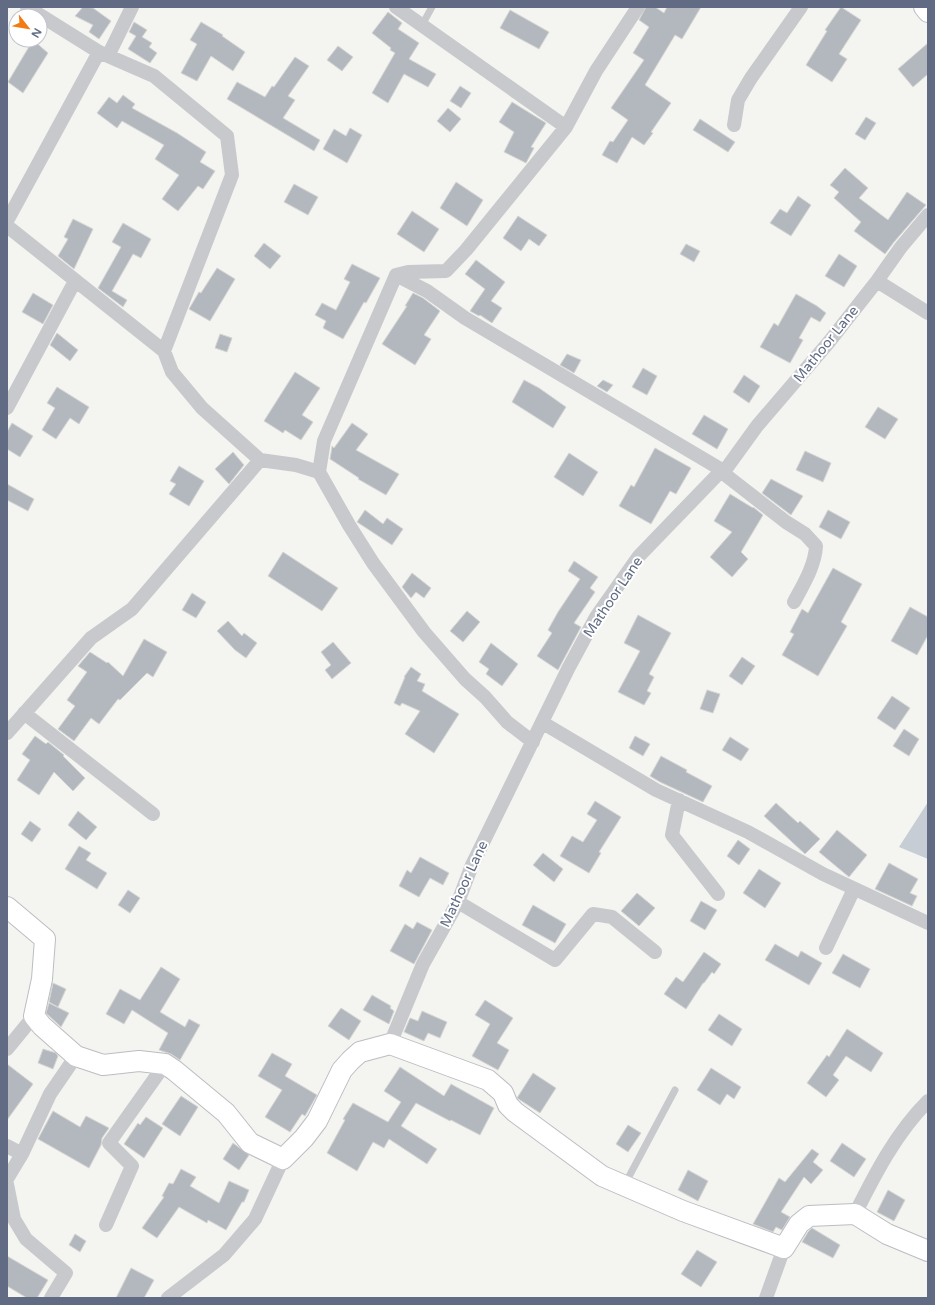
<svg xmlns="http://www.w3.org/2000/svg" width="935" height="1305" viewBox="0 0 935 1305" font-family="'Varela Round',sans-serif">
<rect width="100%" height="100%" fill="#f4f5f0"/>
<path fill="#c6cdd4" d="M928,802V859L899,847Z"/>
<path fill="#b3b7be" stroke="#d5d6d3" d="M83,7L93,8L111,21L99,39L89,32L93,25L75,16Z
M646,7H655L664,13L667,7H701L682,39L675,35L645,85L671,103L651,132L653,133L644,145L632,137L617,163L602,155L610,141L613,142L628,120L611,108L644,60L633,53L649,27L639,20Z
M841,7L861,20L839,54L847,59L832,82L806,65L827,31L825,30Z
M510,10L549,32L539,49L500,28Z
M388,12L402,23L398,29L419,43L409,59L436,74L428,87L404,74L388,103L372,93L395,53L390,50L391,48L372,33Z
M134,22L147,30L142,37L152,43L149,47L157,53L150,63L128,49L136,36L129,32Z
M201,22L223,35L222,36L245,52L233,71L211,56L197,81L181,73L197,44L190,40Z
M33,40L48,53L23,93L8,82Z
M928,43V74L913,87L898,69Z
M338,46L353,57L342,71L327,60Z
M295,57L309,66L288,96L295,100L283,118L320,140L314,151L227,99L237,82L265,97L272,86L274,87Z
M460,86L471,93L461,108L450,101Z
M123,95L135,104L132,108L177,133L206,152L200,162L215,171L203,189L198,186L178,211L162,199L179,175L155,159L164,145L122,121L117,128L97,113L109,97L117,103Z
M512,102L546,123L531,147L534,148L526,163L504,152L514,132L499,122Z
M448,108L461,119L450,132L437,121Z
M866,117L876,123L865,140L855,134Z
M700,119L735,142L728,152L693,130Z
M350,128L362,135L347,163L323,149L334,129L346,136Z
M845,168L868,188L859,198L888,220L907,192L926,205L894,242L885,254L854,231L861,222L834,198L839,192L830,185Z
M456,182L483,200L467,226L440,208Z
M294,184L318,197L308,215L284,202Z
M798,196L811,205L791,236L770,223L780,209L787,213Z
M412,211L439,229L424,252L397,234Z
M518,216L547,235L539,246L529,239L521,251L503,238Z
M73,219L93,229L74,269L58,256L68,239L64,237Z
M123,223L151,239L141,258L133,254L112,291L127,300L123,307L98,288L121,247L112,242Z
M264,243L281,256L270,269L254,256Z
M686,244L700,251L694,262L680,254Z
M839,254L857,266L844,287L825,276Z
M476,260L505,282L491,301L502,308L492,323L480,315L479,316L470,311L485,289L465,274Z
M352,264L380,278L366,303L364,302L343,339L323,328L326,321L315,315L322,303L336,310L350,282L344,279Z
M217,268L235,279L210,321L189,309L199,292L201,293Z
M33,293L53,305L43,324L22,312Z
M413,293L423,298L440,311L424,335L431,339L415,365L382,344L407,306H405Z
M796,294L817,306L826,313L820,322L811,317L799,338L803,340L790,363L760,347L774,323L778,326Z
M57,333L78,350L70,361L50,345Z
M220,334L232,338L227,352L215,348Z
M567,354L581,360L574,373L560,365Z
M643,368L657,376L647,395L632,387Z
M295,372L320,388L302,415L313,422L301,440L285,430L283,433L264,421Z
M744,375L760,386L749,403L733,392Z
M524,380L539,388L566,407L553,428L512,402Z
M603,380L613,385L607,392L597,386Z
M57,387L89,407L79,424L70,418L56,439L42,430L55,408L47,403Z
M878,407L898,419L885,439L865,427Z
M704,415L728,429L717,449L692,434Z
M12,423L33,436L20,457L7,449V432Z
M352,423L368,434L356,450L399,474L386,495L358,479L359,478L330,459L332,447V446L334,448Z
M655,448L691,468L676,494L670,491L651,524L619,506L631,485L634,487Z
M805,451L831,463L823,482L796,470Z
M233,452L244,465L229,484L215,469Z
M569,453L598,472L583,496L554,477Z
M179,466L204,481L189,506L169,494L176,484L170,481Z
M771,479L803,496L791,515L762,493Z
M7,484L34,499L28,511L7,500Z
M730,494L753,508V507L763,515L741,552L748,559L732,577L710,557L732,532L714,521Z
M365,510L383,524L387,518L403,529L392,545L357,522Z
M828,510L850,522L841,539L819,527Z
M283,552L338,588L322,611L268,576Z
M574,561L598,577L590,588L595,592L574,623L581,627L558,670L537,656L552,633L548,630L558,612L580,579L568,571Z
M833,568L862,584L841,622L847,626L818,676L782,655L794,634L790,632L802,609L808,613Z
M412,573L431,588L424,598L416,592L411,598L402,587Z
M192,593L206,602L196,618L182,610Z
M910,607L928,617V635L917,655L891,641Z
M467,611L480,622L463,642L450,631Z
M638,615L671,633L649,674L654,677L647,691L651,693L644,705L618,692L640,651L624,643Z
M228,621L242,636L244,633L257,643L246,658L235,650L217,631Z
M144,639L167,652L153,677L147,673L120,700L118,699L99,724L91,718L74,741L58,729L75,706L67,700L87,672L78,666L90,652L107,663L108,662L123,676Z
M333,642L351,663L332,679L325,670L331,665L321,652Z
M491,643L518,664L502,686L486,674L489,669L479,662Z
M742,657L755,666L742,685L729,676Z
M411,667L421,674L417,681L425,684L422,691L459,714L434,753L405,734L420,711L402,703L400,706L394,703L405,677H404Z
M707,690L720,694L713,713L700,709Z
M892,696L910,708L895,730L877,718Z
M904,729L919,739L909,756L893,746Z
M35,736L46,744L48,742L64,755L63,756L85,778L73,791L54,772L39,795L17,780L30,760L22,754Z
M635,736L650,744L643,756L629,748Z
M730,737L749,749L741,761L722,750Z
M661,756L687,770L686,772L712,786L703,802L660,782L650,776Z
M595,801L621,817L599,852L601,853L589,873L560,856L572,836L583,842L597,820L587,814Z
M776,803L798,823L800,821L820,839L805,854L764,816Z
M78,811L97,827L86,840L68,825Z
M30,821L41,829L32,842L21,834Z
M837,830L867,855L849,877L819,852Z
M738,840L750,849L739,865L727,856Z
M79,846L91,853L86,860L107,873L97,889L65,869Z
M543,853L563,869L554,882L533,865Z
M420,857L449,873L443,885L430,878L419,897L399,886L407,870L411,873Z
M889,863L918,879L910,893L917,896L912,906L875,889Z
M759,869L781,883L765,908L743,893Z
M128,890L140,898L130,913L118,905Z
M637,893L655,908L639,926L621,911Z
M701,901L717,910L705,930L690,921Z
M533,905L566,924L555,943L522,925Z
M417,922L432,930L414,964L390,951L405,924L413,929Z
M775,944L798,957L801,951L822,963L809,985L765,960Z
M704,952L721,964L714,974L712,972L704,983H703L686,1009L664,994L676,977L683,982Z
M843,954L870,969L860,988L832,973Z
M161,967L180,979L160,1012L185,1027L189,1019L200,1025L180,1060L171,1054L159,1050L168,1033L132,1010L124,1024L106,1014L120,989L140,1000Z
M53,983L66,989L58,1007L49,1002Z
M372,995L391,1006L390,1008L394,1011L389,1024L363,1010Z
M485,1000L513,1018L497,1043L509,1050L498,1070L472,1056L490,1024L475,1015Z
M49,1003L69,1013L61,1027L46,1013Z
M341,1008L361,1021L349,1040L328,1026Z
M422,1011L447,1022L440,1038L428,1033L424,1041L404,1032L410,1018L418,1021Z
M719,1014L742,1029L732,1046L708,1030Z
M847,1029L883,1053L871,1072L846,1056L833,1075L839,1080L826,1097L807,1083L827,1055L829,1057Z
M43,1049L56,1053L58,1056L53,1069L38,1063Z
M272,1053L292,1064L285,1076L317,1095L305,1116L302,1114L290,1132L265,1117L282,1090L258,1076Z
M7,1064L33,1084L7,1120Z
M400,1067L444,1096L451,1084L494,1108L480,1135L451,1120L450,1121L416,1103L401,1126L437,1149L427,1164L389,1139L384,1148L373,1142L357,1171L327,1153L345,1120L343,1119L353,1103L388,1122L401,1102L384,1091Z
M711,1068L741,1087L734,1099L727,1094L720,1105L697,1090Z
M533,1073L556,1088L540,1113L517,1098Z
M181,1096L198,1107L180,1136L162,1124Z
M53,1111L80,1127L86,1116L109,1128L102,1138L101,1145L89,1168L38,1139Z
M146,1117L163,1128L144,1158L124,1144L138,1123L140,1125Z
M628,1125L641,1133L628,1152L616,1144Z
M233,1143L249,1155L239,1170L223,1159Z
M842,1143L866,1159L854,1177L830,1161Z
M812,1149L819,1154L813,1162L823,1170L811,1184L804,1177L781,1212L790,1217L782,1230L776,1227L773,1232L753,1224L779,1178L785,1182Z
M181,1169L196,1177L190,1186L219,1203L229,1181L249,1190L244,1202H242L226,1230L208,1220L207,1223L179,1207L157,1238L142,1228L164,1197L162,1196L169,1183L173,1184Z
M688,1170L708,1181L698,1201L678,1190Z
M888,1190L905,1200L894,1221L877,1212Z
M812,1228L840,1245L833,1258L802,1242L808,1232Z
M75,1234L86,1241L80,1252L69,1245Z
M697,1250L717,1262L701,1287L681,1274Z
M7,1256L48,1280L37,1298H27L7,1286Z
M131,1268L154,1280L144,1298H116Z"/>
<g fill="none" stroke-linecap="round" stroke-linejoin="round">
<g stroke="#bbbdc3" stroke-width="22">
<path id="secondary" d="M924,7L928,12
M7,907L45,939L42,979L34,1016L42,1026L76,1056L103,1065L139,1061L165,1064L174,1070L226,1113L250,1143L283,1159L304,1138L317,1121L342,1070L351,1060L360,1052L390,1044L488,1080L503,1093L508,1105L515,1112L602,1176L683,1211L784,1248L799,1224L809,1216L855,1214L887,1234L928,1251"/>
</g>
<path stroke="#c7c9cd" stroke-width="7" d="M422,25L432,7
M625,1184L675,1090"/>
<path stroke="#c7c9cd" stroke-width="14" d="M27,7L99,52L154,76L227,136L232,175L164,351L172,372L202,408L260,460L296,465L319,472L349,525L373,563L424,632L465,679L485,697L507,722L533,742
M396,7L566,127
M108,56L132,7
M734,125L738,100L751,78L801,7
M7,221L99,52
M7,226L164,351
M396,275L427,291L465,318L722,470
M877,281L928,313
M7,408L75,281
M319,472L324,441L396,275L408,272L446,271L466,250L566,127L596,71L638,7
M723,473L786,522L805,534L816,546C815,566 803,585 794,602
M24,713L153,814
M543,723L656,790L748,832L823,874L928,923
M7,733L91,638L132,609L260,460
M679,800L672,835L718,894
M458,902L555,960L593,914L612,917L655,952
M826,948L854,889
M390,1044L423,964L458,902L472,865L568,669L596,617L639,556L722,470L723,473L757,426L829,342L877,281L901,247L928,215
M7,1049L34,1016
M7,1146L22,1154L7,1179
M22,1154L50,1094L76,1056
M7,1184L14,1219L26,1239L66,1273L51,1298
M855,1214C875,1174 896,1133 928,1101
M106,1225L132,1166L109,1143L165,1064
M168,1298L224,1255L255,1219L283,1159
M766,1298L784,1248"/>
<use href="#secondary" stroke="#fff" stroke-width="20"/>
</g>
<g text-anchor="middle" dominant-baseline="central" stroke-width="4" stroke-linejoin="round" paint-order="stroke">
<g font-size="14" fill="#616c84" stroke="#fff">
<text transform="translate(826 344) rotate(-51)">Mathoor Lane</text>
<text transform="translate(613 597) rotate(-56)">Mathoor Lane</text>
<text transform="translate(464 884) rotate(-65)">Mathoor Lane</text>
</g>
</g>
<rect width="935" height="1305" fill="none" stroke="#616c84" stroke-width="16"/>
<g transform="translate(28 28) rotate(121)"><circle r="19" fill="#ffffff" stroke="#c0c4ce"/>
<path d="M0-3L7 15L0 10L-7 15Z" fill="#f27c13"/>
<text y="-6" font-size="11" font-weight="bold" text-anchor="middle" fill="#616c84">N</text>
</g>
</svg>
